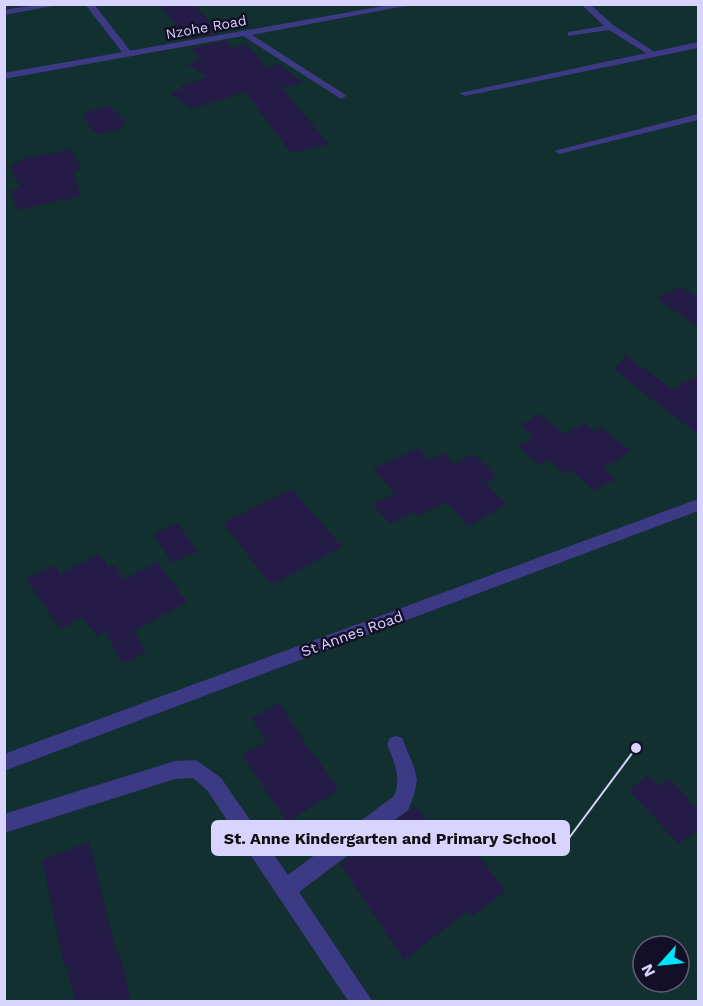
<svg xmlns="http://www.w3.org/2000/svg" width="703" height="1006" viewBox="0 0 703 1006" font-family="'Work Sans',sans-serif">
<rect width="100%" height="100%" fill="#130f26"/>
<path fill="#12302f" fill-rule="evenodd" d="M5,5H698V1001L5,1002ZM643,946H679V982H643Z"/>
<path fill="#241b47" d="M160,4H194L219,33L185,39Z
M226,41L232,48L247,45L268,68L279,64L303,82L282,88L329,144L291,153L245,92L191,109L171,93L184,89L180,86L207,77L187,64L200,59L192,48Z
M109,106L128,124L121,126L123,128L98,135L83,118L88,117L84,113Z
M71,149L82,170L74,172L81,196L18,210L10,191L20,188L10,165L19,163L18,160Z
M681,287L699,299V328L657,298Z
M625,355L672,389L699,375V435L614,370Z
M539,414L565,434L585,423L595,431L601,428L631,451L603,468L615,479L594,491L572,471L566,474L549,460L540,465L518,446L534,437L520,425Z
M418,448L429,460L444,453L454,464L474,454L497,477L485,483L507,504L469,526L446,502L418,516L414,512L390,524L373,504L395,494L373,469Z
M292,489L342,547L271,585L223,523Z
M178,523L197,551L172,563L153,534Z
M99,554L108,568L114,565L124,579L157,562L187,602L134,631L146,652L122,664L105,631L96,636L83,617L60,629L26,579L55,565L60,574Z
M280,703L313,756L315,755L338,790L287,822L242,754L266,742L252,718Z
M647,775L659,786L669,778L689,798L687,800L699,812V829L679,844L629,791Z
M416,805L437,833L452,822L506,891L472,916L468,911L404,960L340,864Z
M89,842L116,953L119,952L131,1002H75L67,965L64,966L42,860Z"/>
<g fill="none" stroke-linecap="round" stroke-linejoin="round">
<path fill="#3d3a85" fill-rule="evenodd" d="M42,4H64L4,15V10Z
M85,4H94L131,52V56H125Z
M581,4H590L613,25L658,54L651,56L609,30L568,36V32L604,26Z"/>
<path fill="#3d3a85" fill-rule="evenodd" d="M395,4H416L252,35L344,94L346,96L341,99L243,36L4,79V73Z
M698,42V48L465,96L460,93Z
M698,114V120L559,154L554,151Z
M698,499V511L4,771V754Z
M396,736L402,738L414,767L417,780L414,795L408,810L299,892L373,1002H349L207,790L193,778L175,779L4,833V814L175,761L196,760L221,778L288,875L394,796C402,778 394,762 387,744L390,738Z"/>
</g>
<g text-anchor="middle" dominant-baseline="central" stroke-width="5" stroke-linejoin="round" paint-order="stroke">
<g font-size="14" fill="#d9d4ff" stroke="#130f26">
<text transform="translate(206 27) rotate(-10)">Nzohe Road</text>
</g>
<g font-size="15" fill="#d9d4ff" stroke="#130f26">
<text transform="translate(352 634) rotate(-20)">St Annes Road</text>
</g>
</g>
<path fill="none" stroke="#d9d4ff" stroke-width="2" d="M636 748L569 838"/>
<circle fill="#d9d4ff" stroke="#130f26" stroke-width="2" cx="636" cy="748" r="6"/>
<rect fill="#d9d4ff" stroke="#d9d4ff" stroke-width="2" x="212" y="821" width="357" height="34" rx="6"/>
<g font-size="16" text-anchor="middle" font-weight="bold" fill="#111">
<text x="390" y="844">St. Anne Kindergarten and Primary School</text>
</g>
<rect width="703" height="1006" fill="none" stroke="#d9d4ff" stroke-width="12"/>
<g transform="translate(661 964) rotate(243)"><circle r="28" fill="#130f26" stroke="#625e7d" stroke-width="1.5"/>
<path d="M0-4.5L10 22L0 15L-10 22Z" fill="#00e5ff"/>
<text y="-9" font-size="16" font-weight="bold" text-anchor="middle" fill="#d9d4ff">N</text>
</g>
</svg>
